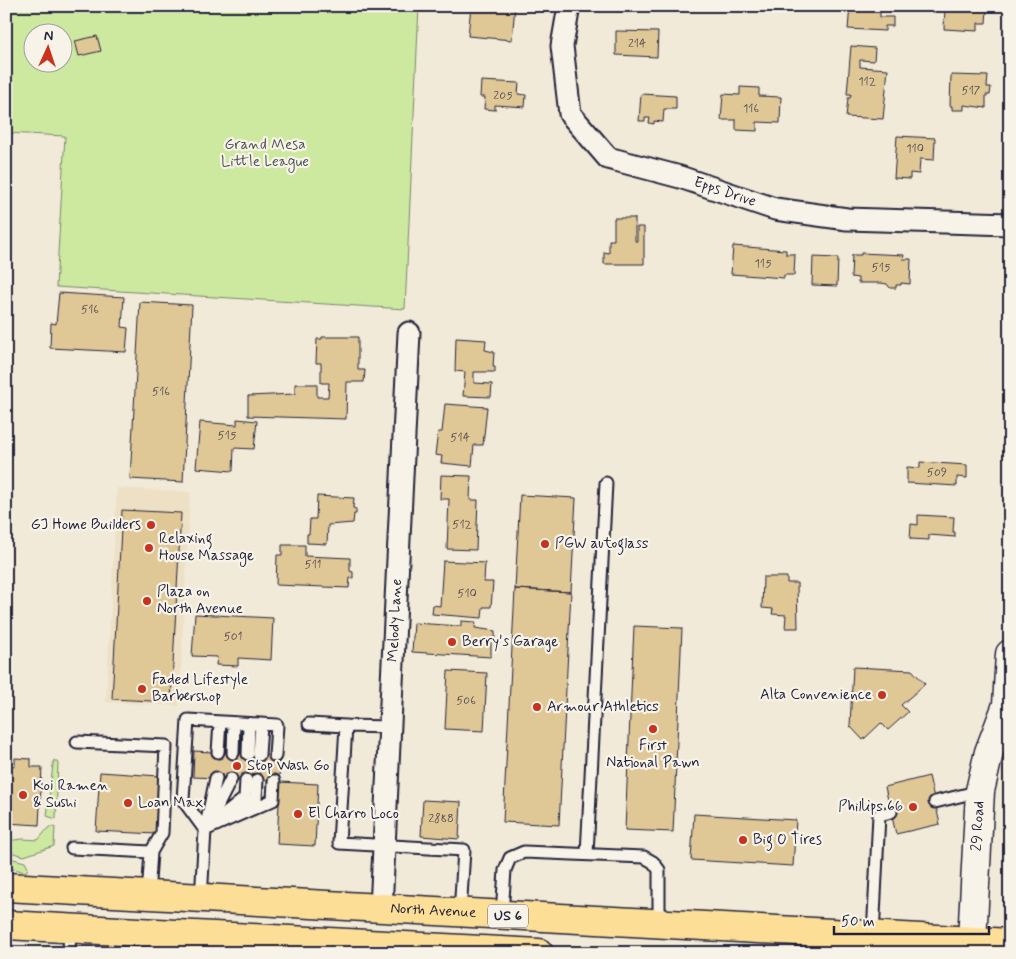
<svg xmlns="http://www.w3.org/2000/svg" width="1016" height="959" viewBox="0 0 1016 959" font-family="Mynerve,sans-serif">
<rect width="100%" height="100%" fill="#f2ead8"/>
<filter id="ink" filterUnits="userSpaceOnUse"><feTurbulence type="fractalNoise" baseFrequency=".02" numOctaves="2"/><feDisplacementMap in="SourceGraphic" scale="10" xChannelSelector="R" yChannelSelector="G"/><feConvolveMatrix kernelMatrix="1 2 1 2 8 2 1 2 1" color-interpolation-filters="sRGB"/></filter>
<g filter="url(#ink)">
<path fill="#ede0c4" d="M117,488L190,492L179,706L106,702Z"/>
<path fill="#cde99f" stroke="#78866d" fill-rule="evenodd" d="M6,6H419L405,309L56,287L65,136L6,133ZM32,32H62V62H32Z
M54,760L58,763L56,819L47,816L53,765Z
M49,827H55L54,846L24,856L6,851V841L23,839L38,840Z
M6,857L25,862L28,868L26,872L6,867Z"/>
<path fill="#e0c796" stroke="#22223b" d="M471,6H515L512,40L468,36Z
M850,6H880V17H893V26H885V31L848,29Z
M945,6H979L987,8L986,23H978V31L944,29Z
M616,31L658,32L657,57L616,55Z
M97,36L101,51L79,56L75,41Z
M851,46L875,48L874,61L860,60V67L888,69L883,119L846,117L848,98H850L851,94H847Z
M951,75L988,76L987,87H991L990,95H986V108L964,105V110H952V106H950Z
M481,81L519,83L518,94L526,95L525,107L495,105V110L484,109L485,97H480Z
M740,87L759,88V96L781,97L780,123L757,122V131L736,130V120H721L723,94L740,95Z
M641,94L676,96V109H664L663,122L654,121V124L649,123L650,118H645V121H639Z
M897,136L935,138L934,160L920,159L919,174L910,173V179L894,178Z
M614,218H635V241H637V227H644V264H604V252L609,253V240H614Z
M733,246L786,250V254H795L794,275H784V278L731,274Z
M861,253L904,255L903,259H911L910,284L901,283V285H896V288H890L887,284L881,283H858V278L851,277L852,255H861Z
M813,257L838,258L837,286L812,285Z
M59,293L124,297L122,327L128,328L126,352L50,348L51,323L56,324Z
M140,302L192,305L183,482L130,479Z
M322,337H358V370H365L364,382H347L346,419L248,416V396L295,394V384H317V397H328L329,383H321V363H316L317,339H322Z
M456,338L486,340L485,350L494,352L493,367H495V372H474V383L492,384L491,397L463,396L465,372L455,371Z
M445,404L487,407L483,445H474L472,466L441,463L442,456L435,455L438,432H442Z
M237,419L257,421L254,449L234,448L233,471L196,468L200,422L237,425Z
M920,462L967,465V478L957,477V486L907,483V467L920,468Z
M441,475L471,476L470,500H478L476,550L447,549L449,499H440Z
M520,495L576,498L571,592L515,589Z
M317,496L354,498L353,508L356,509V514H354L353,523L328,525L327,544L307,543V534H309L310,519H316Z
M122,510L181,513L171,702L112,699Z
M918,515L954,517L953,532H955V537L929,535V540L910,539L911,524L918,525Z
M282,545H305V556L350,558V571L353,572V578H350L349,588L276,585L277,555H282Z
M443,561L485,563L484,582H493L491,607H483L482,618L432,614L433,605L440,606Z
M763,577H787V583H797L798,628H785L786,615L772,614L773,609L762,608Z
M515,589L571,592L559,825L503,822Z
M195,614L273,618L271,660L238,658V666L216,665L217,657L192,656Z
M461,621L476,622L475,628L495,631V638H491V657L412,652L414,623L461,626Z
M634,626L682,628L673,832L625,830Z
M853,667L912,670L925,684L901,705L908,712L888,730L881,723L863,740L850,726Z
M448,671L487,673L484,731L445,729Z
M194,751L280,756L279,781L193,777Z
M15,758L31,759V767H42L39,825L6,823V765L15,766Z
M100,772L159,776L156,834L96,831Z
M929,776L940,824L896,834L885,787Z
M280,782L318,784L315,846L277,844Z
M423,800L461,802L459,839L421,836Z
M694,814L796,820L793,866L691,860Z"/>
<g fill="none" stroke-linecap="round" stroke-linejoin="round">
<g stroke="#22223b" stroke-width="15">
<path id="lane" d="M309,724L346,726
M390,727L346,726L339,843L464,850L460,913
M77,742L166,746L162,833L151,852
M218,752L220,722
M233,753L234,723
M248,754L249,724
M259,755L261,725
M935,802L980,791
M245,806L256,799L257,780
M213,815L231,779
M218,820L245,798L246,780
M205,830L183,800L188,720L277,725L275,756
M205,830L273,800L274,781
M72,848L151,852L148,896
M587,854L606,483
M201,899L205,830L216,778
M502,914L505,870L510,858L524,852L644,857L653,862L659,870V924
M873,936L879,815L891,812
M69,953L70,928"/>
</g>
<g stroke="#22223b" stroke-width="25">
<g id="street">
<path id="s1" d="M569,6L562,46L570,114L608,158L680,177L775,209L847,219L1010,224"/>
<path id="s2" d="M381,909L409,333"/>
</g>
</g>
<g stroke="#22223b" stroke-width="31">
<g id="secondary">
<path id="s3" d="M972,941L980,791L989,752L1007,705L1010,654"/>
</g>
</g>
<g stroke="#22223b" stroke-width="31">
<g id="primary">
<path id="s4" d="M6,887L1010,943"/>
<path d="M6,925L539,953"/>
</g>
</g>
<use href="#lane" stroke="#f7f3e8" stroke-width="11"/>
<use href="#street" stroke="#f7f3e8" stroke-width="21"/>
<use href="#secondary" stroke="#f7f3e8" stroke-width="28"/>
<use href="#primary" stroke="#fcde96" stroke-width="28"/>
</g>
</g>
<g fill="#c8321e" stroke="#f7f3e8" stroke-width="2">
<circle cx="151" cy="525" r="5"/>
<circle cx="545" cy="544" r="5"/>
<circle cx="149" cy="548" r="5"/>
<circle cx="147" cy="601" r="5"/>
<circle cx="452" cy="642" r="5"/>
<circle cx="142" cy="689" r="5"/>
<circle cx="882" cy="695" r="5"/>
<circle cx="537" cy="707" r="5"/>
<circle cx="653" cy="729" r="5"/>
<circle cx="237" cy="766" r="5"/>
<circle cx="23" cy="795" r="5"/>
<circle cx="128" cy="803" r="5"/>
<circle cx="913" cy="807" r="5"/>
<circle cx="298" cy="814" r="5"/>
<circle cx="743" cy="840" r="5"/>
</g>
<g text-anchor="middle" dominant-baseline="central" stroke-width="4.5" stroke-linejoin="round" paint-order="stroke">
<g font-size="12" fill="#524b52">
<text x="637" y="44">214</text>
<text x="867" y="82">112</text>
<text x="971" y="91">517</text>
<text x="503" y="96">205</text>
<text x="751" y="109">116</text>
<text x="915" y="149">110</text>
<text x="763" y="264">115</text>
<text x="881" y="268">515</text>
<text x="90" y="310">516</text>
<text x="161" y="392">516</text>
<text x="227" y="436">515</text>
<text x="460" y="438">514</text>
<text x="937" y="473">509</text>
<text x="462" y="525">512</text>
<text x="313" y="565">511</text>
<text x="467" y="594">510</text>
<text x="233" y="637">501</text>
<text x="466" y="701">506</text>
<text x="441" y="819">2888</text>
</g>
<rect fill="#f7f3e8" stroke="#62616f" stroke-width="1" x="488" y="904.5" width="40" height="23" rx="4"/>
<g font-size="14" font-weight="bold" fill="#22223b">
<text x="508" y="916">US 6</text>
</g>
<g font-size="15" fill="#4d5454" stroke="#f7f3e8">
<text x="265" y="145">Grand Mesa<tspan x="265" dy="17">Little League</tspan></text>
</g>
<g font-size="15" fill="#22223b" stroke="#f7f3e8">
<text stroke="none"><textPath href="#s1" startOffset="289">Epps Drive</textPath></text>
<text stroke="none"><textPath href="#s2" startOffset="289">Melody Lane</textPath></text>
<text stroke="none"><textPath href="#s3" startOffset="115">29 Road</textPath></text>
<text stroke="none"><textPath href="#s4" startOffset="428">North Avenue</textPath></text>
</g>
<g font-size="15" fill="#22223b" stroke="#f7f3e8" text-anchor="start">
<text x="141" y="525" text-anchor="end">GJ Home Builders</text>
<text x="159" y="539">Relaxing<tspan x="159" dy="17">House Massage</tspan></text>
<text x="555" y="544">PGW autoglass</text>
<text x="157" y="592">Plaza on<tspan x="157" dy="17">North Avenue</tspan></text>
<text x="462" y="642">Berry's Garage</text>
<text x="152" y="680">Faded Lifestyle<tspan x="152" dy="17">Barbershop</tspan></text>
<text x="872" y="695" text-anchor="end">Alta Convenience</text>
<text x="547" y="707">Armour Athletics</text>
<text x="653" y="746" text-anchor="middle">First<tspan x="653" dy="17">National Pawn</tspan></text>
<text x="247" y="766">Stop Wash Go</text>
<text x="33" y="786">Koi Ramen<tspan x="33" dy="17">&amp; Sushi</tspan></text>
<text x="138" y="803">Loan Max</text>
<text x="903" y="807" text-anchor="end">Phillips 66</text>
<text x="308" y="814">El Charro Loco</text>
<text x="753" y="840">Big O Tires</text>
</g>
</g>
<rect width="1016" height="959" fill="none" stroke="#f7f3e8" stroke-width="25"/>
<rect x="12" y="12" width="991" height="934" fill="none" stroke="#22223b" stroke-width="2" filter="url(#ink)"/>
<g transform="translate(48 48) rotate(3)"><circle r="24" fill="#f7f3e8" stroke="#a29fa3"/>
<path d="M0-4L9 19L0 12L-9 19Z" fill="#c8321e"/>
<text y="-8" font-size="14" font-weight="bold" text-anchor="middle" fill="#22223b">N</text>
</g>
<path d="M834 926v8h155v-8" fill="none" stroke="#22223b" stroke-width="2.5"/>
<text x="841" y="926" font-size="15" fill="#22223b" stroke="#f7f3e8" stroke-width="4" paint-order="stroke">50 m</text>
</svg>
